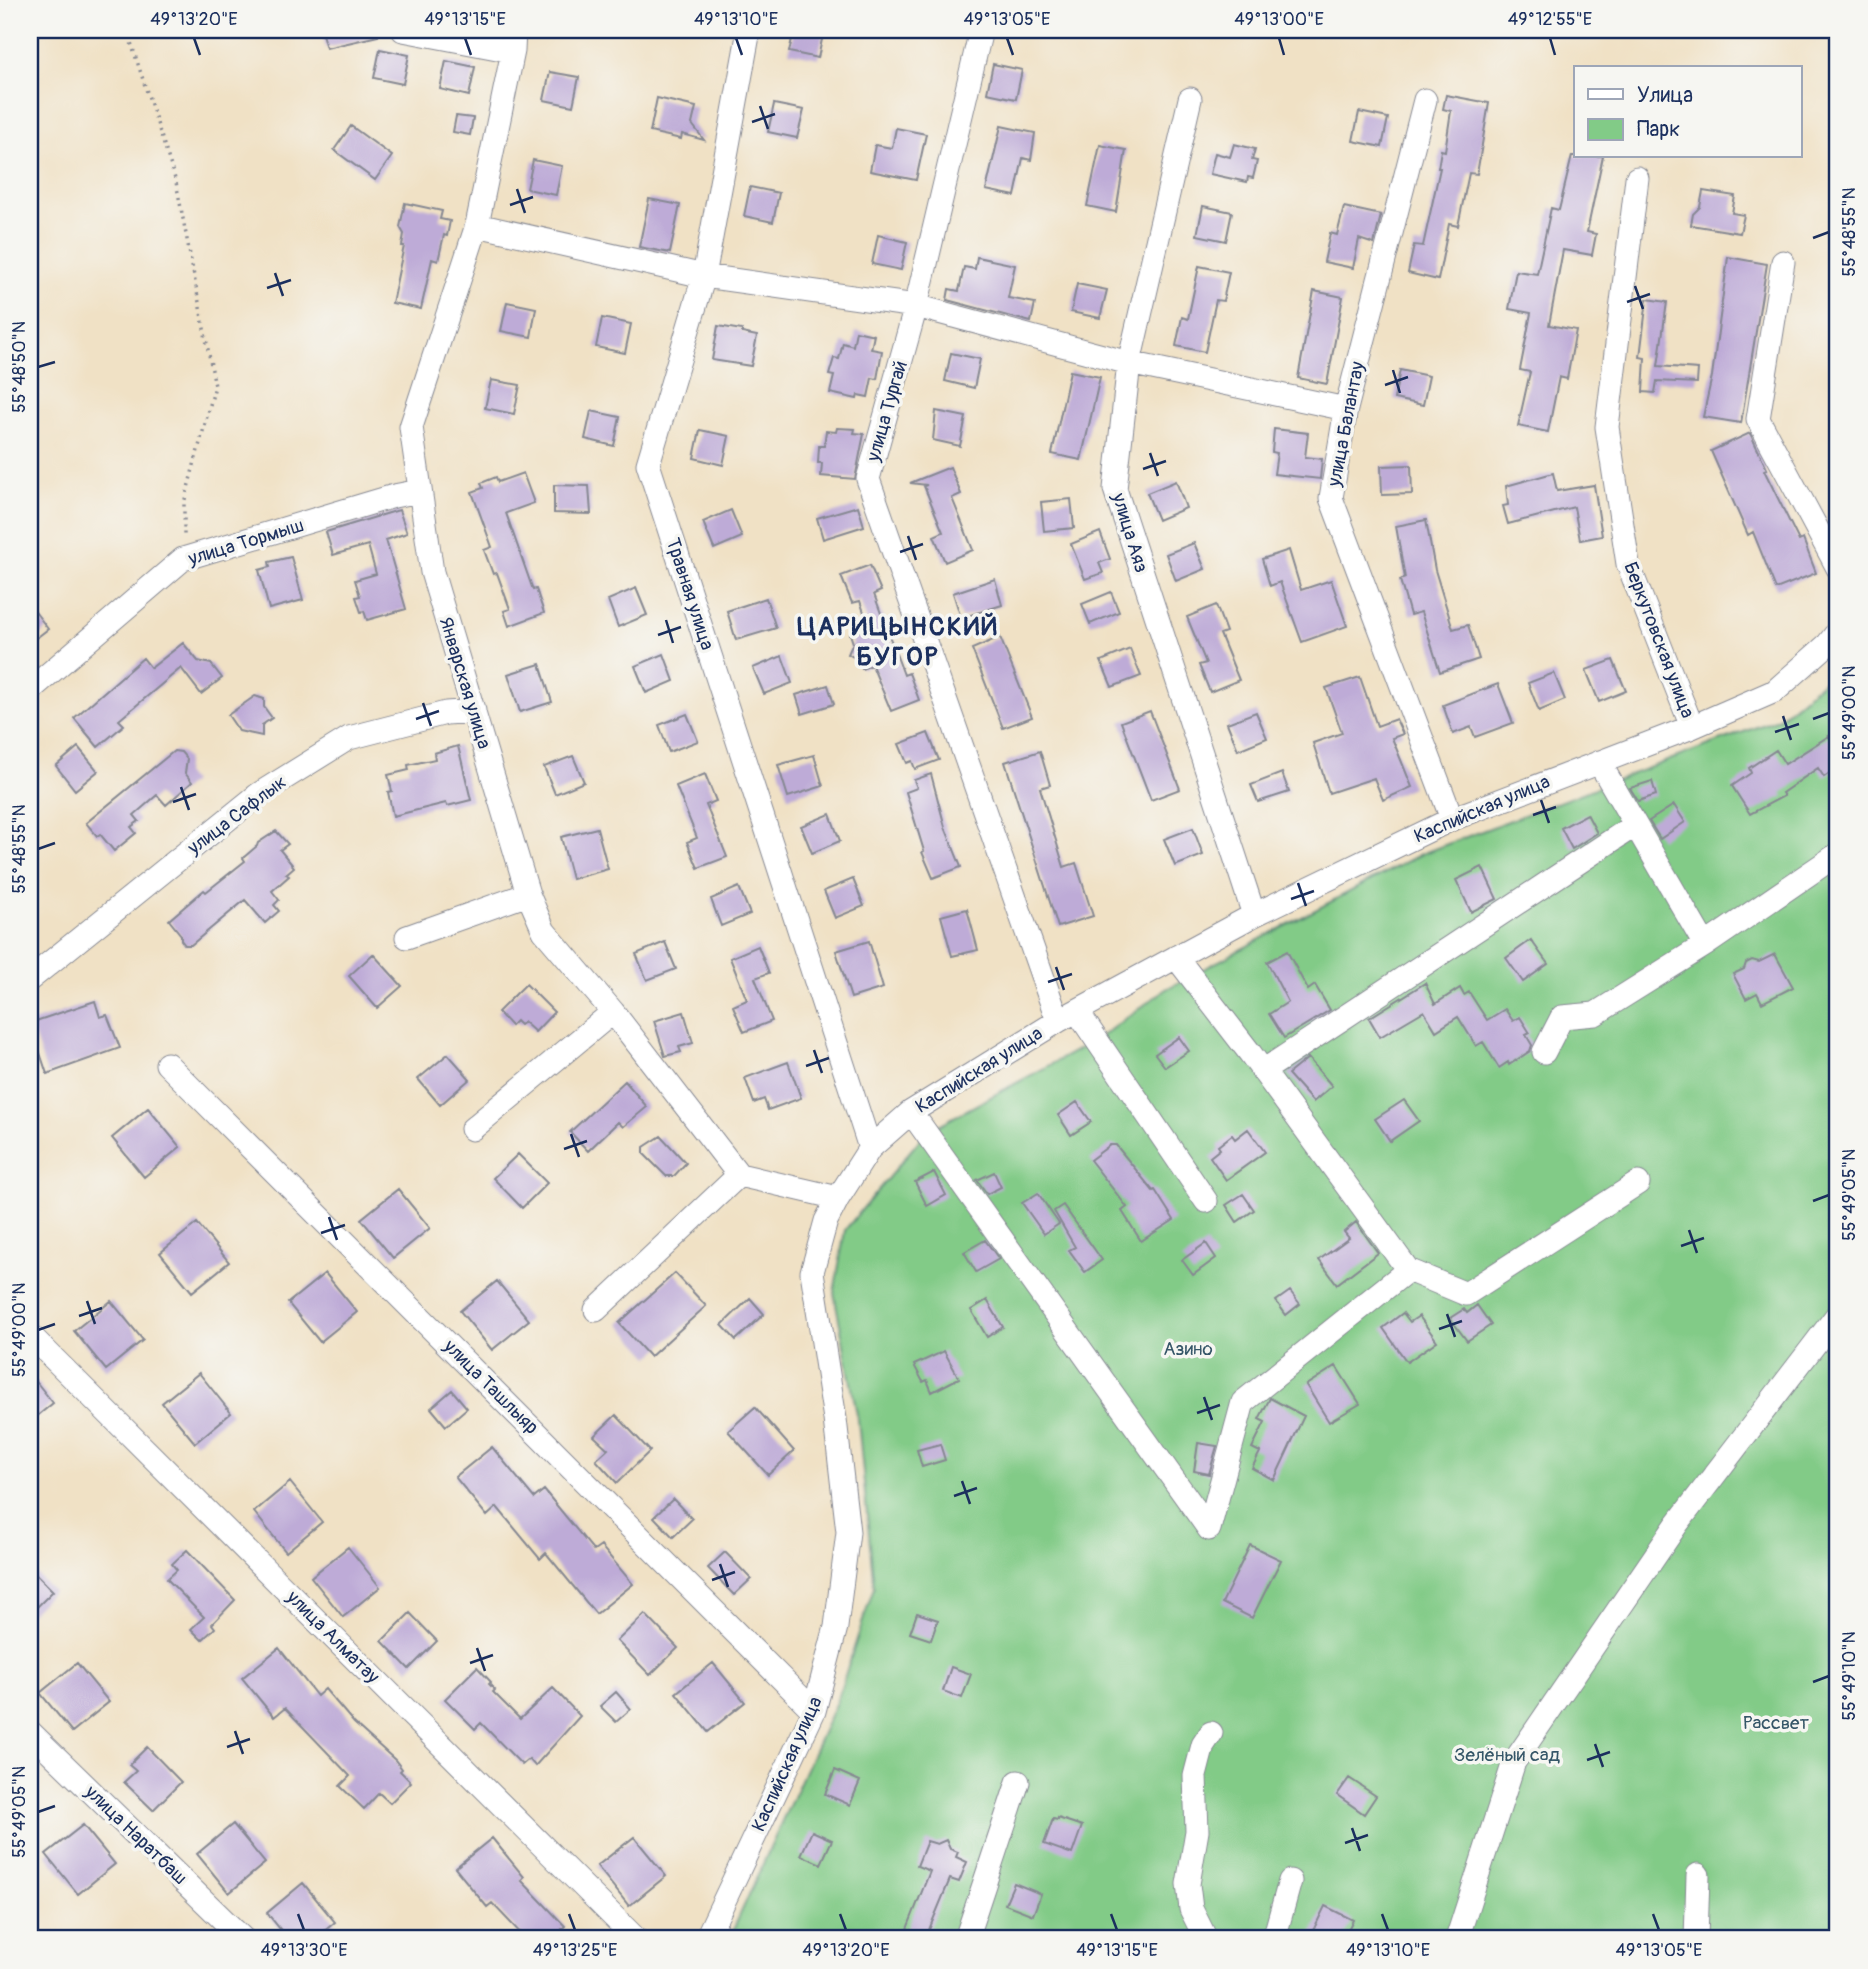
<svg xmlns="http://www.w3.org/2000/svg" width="1868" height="1969" viewBox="0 0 1868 1969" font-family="Pangolin,sans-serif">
<rect width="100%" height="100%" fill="#f6f6f2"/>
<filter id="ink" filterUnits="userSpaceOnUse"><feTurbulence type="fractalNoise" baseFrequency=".0143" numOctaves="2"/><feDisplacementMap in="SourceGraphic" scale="14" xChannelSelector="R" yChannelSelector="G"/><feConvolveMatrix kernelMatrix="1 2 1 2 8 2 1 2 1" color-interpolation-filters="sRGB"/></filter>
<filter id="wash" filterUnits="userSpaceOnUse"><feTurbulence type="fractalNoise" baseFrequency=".00686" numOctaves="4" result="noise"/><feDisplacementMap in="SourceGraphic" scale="28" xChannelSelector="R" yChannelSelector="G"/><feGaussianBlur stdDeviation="1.57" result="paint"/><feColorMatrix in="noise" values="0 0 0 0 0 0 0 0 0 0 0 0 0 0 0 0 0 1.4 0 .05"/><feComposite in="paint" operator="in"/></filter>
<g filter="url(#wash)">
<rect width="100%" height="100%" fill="#f0e1c5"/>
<path fill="#82cb87" stroke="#4e7d72" stroke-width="2" d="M1838,669V1939H729L837,1700L874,1587L858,1420L834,1293L845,1230L926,1132L1096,1040L1166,989L1421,854L1778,719Z"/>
<g id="blocks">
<path fill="#beabd7" d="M321,30H377L378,36L326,48Z
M794,30H824L818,58L789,52Z
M380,49L409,55L403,84L374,78Z
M446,61L475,67L469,96L440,89Z
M993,64L1022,70L1016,99L987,93Z
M550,72L579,77L573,106L544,100Z
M1446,95L1489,103L1477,174L1469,173L1458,226L1449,224L1438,280L1408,273L1414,245L1423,246L1440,168H1438L1441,150L1445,151L1451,111L1443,109Z
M657,98L696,107L692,124L704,140L682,134L681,139L650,132Z
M774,104L804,110L797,138L768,132Z
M1359,112L1388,118L1382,147L1353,141Z
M456,116L473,118L470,135L453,132Z
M351,126L392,156L375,180L334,150Z
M1001,126L1035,133L1031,160L1023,158L1015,196L986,190Z
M896,128L926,134L916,180L870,171L875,145L892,148Z
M1234,144L1255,149L1252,160L1257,161L1253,178L1248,177L1247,182L1210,174L1215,153L1230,157Z
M1100,145L1126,150L1116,212L1087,206Z
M1572,156H1603L1587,232L1596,234L1592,255L1563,250L1549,325L1576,330L1567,379L1559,377L1548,432L1518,426L1530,372L1520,370L1531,313L1509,309L1516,271L1537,274L1551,208L1559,210Z
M533,160L562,166L556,195L527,189Z
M750,187L779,193L773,222L744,216Z
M1703,191L1735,196L1732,213L1744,215L1740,233L1691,225L1693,214L1700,207Z
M649,199L680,205L670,253L639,247Z
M405,203L442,211L440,219L450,221L447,236L444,235L438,261L432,259L421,309L392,303L404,246H402L404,234L400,227Z
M1203,206L1232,212L1226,241L1197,235Z
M1344,207L1381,215L1374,244L1359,239L1353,268L1324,262L1330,233L1337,235Z
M878,235L907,242L901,270L872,264Z
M977,257L1015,265L1008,298L1035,303L1031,322L947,300L949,289L959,291L964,267L975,269Z
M1728,257L1767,264L1741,423L1703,417L1712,376Z
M1199,266L1229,272L1223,301L1216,300L1205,352L1176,346L1182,317L1188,319Z
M1077,284L1107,290L1100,318L1071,312Z
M1314,291L1343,297L1327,384L1298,378Z
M1647,299L1667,302L1658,366L1698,369L1697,383L1657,381L1655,393L1643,392L1645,358L1640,357Z
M507,302L536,308L531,337L501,331Z
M602,318L631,324L625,353L596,347Z
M718,326L742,330V333L757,336L751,366L712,360Z
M856,331L874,335L871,349L882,351L877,379L872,378L868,397L858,395L857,399L830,393L834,376L829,375L834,358L839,359L843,343L853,346Z
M951,353L980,359L974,388L945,381Z
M1400,370L1429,376L1423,405L1394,399Z
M1070,371L1100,377L1081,460L1052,454Z
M491,380L520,385L514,414L485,408Z
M591,411L620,417L614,446L585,439Z
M936,411L966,417L960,446L933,440Z
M837,428L855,429L854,433L864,434L855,479L821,476L822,463H818L819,446H824L826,431L836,432Z
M1274,429L1308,433L1305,457L1322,459L1320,479L1274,474L1277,453L1272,452Z
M700,430L729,436L723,465L694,458Z
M1750,433L1767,469L1764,470L1799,541L1803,539L1816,573L1776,589L1753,532L1748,535L1711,451Z
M1411,465L1412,494L1382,495L1381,466Z
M950,467L961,494L952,498L973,550L945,562L934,536L943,532L924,486L927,485L910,483Z
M523,473L534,503L506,513L533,590L536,589L544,613L509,626L504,611L510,609L497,573L493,574L484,550L492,547L472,492L483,488L481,483L496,477L498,482Z
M1553,473L1557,491L1594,485L1602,536L1580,540L1574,507L1508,524L1503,506L1508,505L1506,486Z
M1176,481L1186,508L1158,520L1147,493Z
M554,485L589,486L591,514L554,513Z
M1071,499L1074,528L1044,531L1041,502Z
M858,506L864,526L823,539L817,518Z
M399,510L407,533L386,540L406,609L367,620L364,611L361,612L356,597L360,596L355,580L376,574L368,545L333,555L326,532Z
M731,510L742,537L714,549L703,522Z
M1426,520L1435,570L1453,629L1468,625L1479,659L1440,672L1421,612L1410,615L1400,580L1405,578L1396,526Z
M1100,532L1110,559L1099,563L1103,573L1085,579L1071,544Z
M1194,543L1205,569L1176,581L1166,554Z
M1289,550L1301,590L1331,580L1347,626L1302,642L1280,582L1270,586L1262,559Z
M291,557L303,600L269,609L259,570L270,567L269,562Z
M870,565L881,591L874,594L887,630L904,675L909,673L919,700L891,711L872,665L862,669L859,660L848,654L853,643L850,634L863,630L861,624L867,621L860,601L852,603L841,576Z
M995,579L1002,605L961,618L953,593Z
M636,588L647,615L618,627L608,600Z
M1111,592L1119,612L1090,624L1082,604Z
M766,598L776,628L736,640L727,611Z
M30,605L48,629L30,643Z
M1216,605L1226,632L1220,634L1239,680L1210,692L1199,665L1206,663L1187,617Z
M1000,637L1032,717L1003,728L972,649Z
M183,643L198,661L211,664L222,678L201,694L181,668L119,720L124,725L98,747L74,718L143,658L151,668Z
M1130,649L1141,676L1112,687L1101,661Z
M664,654L674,681L646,693L635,666Z
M782,656L792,683L764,694L753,668Z
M1613,660L1626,691L1599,702L1586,670Z
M540,664L552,702L520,712L508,674Z
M1554,673L1565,700L1539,711L1528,683Z
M1360,677L1377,726L1396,719L1403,734L1392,738L1412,787L1383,800L1374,778L1329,793L1313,743L1342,733L1326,688Z
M1498,684L1513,723L1475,737L1471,727L1453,734L1443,705Z
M828,685L834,704L802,714L796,695Z
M255,696L264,699V707L272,718L262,725V736L239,731L228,715Z
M1150,711L1180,789L1151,800L1121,722Z
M1256,712L1267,738L1238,750L1227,723Z
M687,714L698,741L669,752L659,725Z
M928,733L939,760L915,769L912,761L907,763L899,744Z
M1829,736L1838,750V767L1824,777L1818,768L1782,793L1784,796L1750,814L1732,786L1751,773L1749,768L1776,750L1785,764Z
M458,746L471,800L447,806L446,803L393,816L388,792L392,791L388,775L409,770L408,765L435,759L434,753Z
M78,747L98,771L75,790L56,766Z
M174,751L181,752L187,759L185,773L192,782L166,805L157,795L134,815L139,821L131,827L136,833L114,851L100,834L97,836L86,823Z
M1040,751L1050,785L1040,788L1064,867L1076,863L1093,916L1058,927L1005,762Z
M814,755L823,786L788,797L778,765Z
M573,756L584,782L555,794L544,767Z
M1282,773L1289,792L1258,802L1251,785Z
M705,774L716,801L706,805L727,857L698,868L687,842L697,838L676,786Z
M931,774L945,827L961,867L933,878L922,852L924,851L906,792L917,788L914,780Z
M1652,781L1656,795L1638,801L1630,788Z
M1674,805L1685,822L1660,839L1649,821Z
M830,814L840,841L812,853L801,826Z
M1587,814L1597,833L1572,849L1561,828Z
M597,828L608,869L572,879L561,837Z
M1193,828L1203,855L1175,866L1164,839Z
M276,831L288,844L280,850L294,867L286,874L289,876L272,891L279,900L274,905L279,911L265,923L245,900L191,945H185L181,940V935L169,920L204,890L206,892L245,861L243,858L257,846L258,843Z
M1482,867L1497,899L1471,912L1456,880Z
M853,879L864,906L835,918L824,891Z
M739,887L750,914L721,926L711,899Z
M967,909L978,950L952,956L941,916Z
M1531,940L1548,964L1523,982L1506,958Z
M869,941L883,988L851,998L836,951Z
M665,942L676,969L647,980L636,954Z
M758,946L769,973L755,978L772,1021L744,1032L733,1006L747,1000L730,958Z
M1287,951L1308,990L1315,985L1330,1010L1284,1038L1269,1014L1288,1002L1267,962Z
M373,954L402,986L377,1008L349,976Z
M1775,954L1793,987L1762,1003L1757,993L1746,999L1733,974L1744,969L1746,963L1752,960L1759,962Z
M1425,983L1435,1004L1460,988L1464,995L1469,992L1487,1020L1505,1009L1513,1021L1520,1017L1530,1033L1526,1035L1532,1045L1530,1051L1509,1065L1508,1062L1499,1068L1483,1042L1476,1046L1458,1017L1436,1031L1424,1011L1380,1037L1369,1018Z
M526,984L554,1012L535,1032L524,1022L520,1025L516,1021L511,1026L498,1012Z
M95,1001L100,1017L107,1015L120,1048L47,1074L30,1023Z
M684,1012L693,1043L679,1047L681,1052L665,1056L654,1021Z
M1179,1037L1189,1051L1165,1067L1155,1054Z
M448,1054L470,1079L440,1105L418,1079Z
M1308,1058L1332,1086L1313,1102L1288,1074Z
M788,1062L801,1098L768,1110L764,1099L754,1103L745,1078Z
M625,1081L647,1107L623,1127L618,1122L588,1151L570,1132Z
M1404,1100L1419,1121L1390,1141L1375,1119Z
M1077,1102L1091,1122L1071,1135L1058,1115Z
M148,1108L180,1147L144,1177L112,1138Z
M1248,1129L1265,1152L1226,1180L1210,1157L1220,1149L1218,1146L1232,1135L1235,1139Z
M661,1136L686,1163L674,1176H666L644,1154V1147Z
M1110,1145H1116L1153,1191L1155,1190L1174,1220L1141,1241L1122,1211L1127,1207L1090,1160Z
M518,1154L547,1183L522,1208L493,1178Z
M934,1172L946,1195L927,1206L915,1182Z
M994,1172L1001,1187L987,1194L977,1180Z
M398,1189L430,1228L393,1258L361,1219Z
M1038,1193L1059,1224L1044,1234L1022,1203Z
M1243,1194L1254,1210L1237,1222L1226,1205Z
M1063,1205L1102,1260L1085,1272L1069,1250L1075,1247L1054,1211Z
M1356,1222L1378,1253L1337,1284L1319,1260L1349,1238L1344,1232Z
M197,1223L229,1262L192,1292L160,1253Z
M985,1240L999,1259L976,1272L964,1252Z
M1206,1243L1216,1258L1193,1275L1182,1260Z
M325,1273L357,1312L320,1342L288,1303Z
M675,1273L706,1306L650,1357L619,1323Z
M497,1281L529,1320L492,1350L460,1311Z
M1290,1291L1300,1304L1286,1315L1276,1301Z
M750,1298L764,1314L736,1340L722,1325Z
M987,1300L1003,1327L987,1337L971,1310Z
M111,1301L143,1340L106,1370L74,1331Z
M1477,1305L1491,1325L1467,1341L1450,1318L1464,1309L1467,1313Z
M1403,1313L1410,1322L1419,1316L1437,1341L1407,1362L1383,1328Z
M944,1351L959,1378L932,1392L927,1380L923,1382L914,1365Z
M1336,1366L1360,1404L1329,1422L1306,1385Z
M199,1373L231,1413L195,1443L162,1403Z
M30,1374L53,1403L30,1422Z
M452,1390L467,1408L446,1426L431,1408Z
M1270,1398L1304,1416L1274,1480L1252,1468L1260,1452L1252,1448L1265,1422L1259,1419Z
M755,1407L794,1451L768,1475L728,1431Z
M616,1415L650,1451L617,1483L596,1460L608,1449L594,1436Z
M1198,1443L1217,1446L1209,1474L1194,1471Z
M940,1444L945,1460L922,1467L917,1450Z
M492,1447L534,1498L544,1490L594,1551L601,1546L633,1584L596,1614L546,1553L540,1559L497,1507L487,1516L455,1477Z
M290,1482L322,1522L286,1552L254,1512Z
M673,1499L692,1519L673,1537L654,1517Z
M1250,1545L1281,1560L1252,1618L1222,1603Z
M348,1547L380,1587L343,1617L311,1577Z
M187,1550L235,1600L212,1624L215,1628L202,1640L191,1629L204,1617L167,1579L177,1570L172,1564Z
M725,1552L751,1579L734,1595L708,1568Z
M30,1568L53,1591L30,1614Z
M410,1613L437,1641L409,1669L382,1641Z
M917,1613L938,1620L931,1640L910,1633Z
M645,1614L678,1648L650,1675L617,1641Z
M279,1648L317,1696L325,1689L354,1723L395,1760L402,1769L400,1771L411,1782L390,1803L379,1793L364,1809L340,1786L350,1776L285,1708L274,1717L242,1678Z
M77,1663L109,1702L72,1732L40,1693Z
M713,1663L745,1702L708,1732L676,1693Z
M477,1667L491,1682L489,1684L495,1690L493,1692L520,1719L553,1688L580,1716L535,1766L529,1759L522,1765L481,1723L475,1729L445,1699Z
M951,1667L971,1674L962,1698L943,1691Z
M616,1692L631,1709L616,1722L600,1706Z
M147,1747L181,1782L153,1810L124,1782L136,1771L129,1765Z
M835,1770L860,1781L850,1805L825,1794Z
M1349,1778L1376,1796L1364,1814L1337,1795Z
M1058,1818L1082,1826L1072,1854L1044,1844L1053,1819L1058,1820Z
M233,1824L265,1863L229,1893L197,1854Z
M83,1825L115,1864L78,1894L46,1854Z
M812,1831L832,1840L821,1864L801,1855Z
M634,1837L666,1876L629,1906L597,1866Z
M492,1838L524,1877L521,1880L565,1926L562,1929L572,1939H526L492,1903L487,1907L455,1868Z
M946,1840L950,1849L958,1852L956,1857L967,1862L959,1882L950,1879L926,1937L907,1929L930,1871L917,1866L927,1841L937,1844Z
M303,1883L335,1922L315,1939H288L267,1913Z
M1014,1883L1041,1894L1033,1915L1005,1904Z
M1325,1906L1353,1920L1343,1939H1309Z"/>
</g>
</g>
<g filter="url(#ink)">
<use href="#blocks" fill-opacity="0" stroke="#868892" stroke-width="2"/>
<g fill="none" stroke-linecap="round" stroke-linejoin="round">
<g stroke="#868892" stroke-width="25">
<path id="minor" d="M403,30L513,51
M514,30L513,51L477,225L411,427L432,572L528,894L544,931L613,1012L739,1175L838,1198
M749,30L704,276L648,464L870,1148
M981,30L916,306L868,479L1058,1021
M1190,99L1129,363L1115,489L1254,915
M1425,100L1346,409L1331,498L1452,819
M1637,178L1607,427L1628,564L1692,727
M477,225L704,276L916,306L1129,363L1346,409
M1783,262L1758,419L1838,568
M30,690L183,559L394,496L420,491
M1599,762L1705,945
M407,937L528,894
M1176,957L1250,1053L1408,1270
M30,979L259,794L349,738L446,713L474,711
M1077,1011L1206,1201
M1544,1052L1562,1017L1595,1014L1705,945L1838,854
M167,1064L814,1711
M1263,1071L1635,825
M911,1112L1209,1529L1243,1402L1408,1270L1466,1294L1638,1183
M472,1129L613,1012
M596,1310L739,1175
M30,1335L636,1939
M30,1732L243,1939
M706,1939L814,1711L836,1627L848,1532L835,1419L812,1272L826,1221L838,1198L870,1148L911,1112L1058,1021L1254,915L1452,819L1692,727L1775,691L1828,644L1838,631
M966,1939L1018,1782
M1206,1939L1191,1909L1188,1884L1197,1831L1195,1776L1203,1745L1211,1733
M1274,1939L1290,1881
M1457,1939L1514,1762L1677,1524L1838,1314
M1696,1939L1698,1875"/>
</g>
<path stroke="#868892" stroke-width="3.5" stroke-dasharray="2 5" stroke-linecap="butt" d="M127,30L176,182L215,386L184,503V537"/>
<use href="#minor" stroke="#fff" stroke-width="23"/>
</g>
</g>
<path fill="none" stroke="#1b2f5e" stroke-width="2.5" d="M194,38L200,55M465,38L471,55M736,38L742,55M1007,38L1013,55M1279,38L1284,55M1550,38L1555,55M760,106L768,129M752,122L775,114M517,189L525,213M510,205L533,197M1813,238L1829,232M275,273L283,296M1635,286L1643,309M267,288L291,280M1627,302L1650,294M38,367L55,362M1393,370L1400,393M1385,385L1408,377M1150,453L1158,476M1143,469L1166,461M908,536L916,560M900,552L923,544M666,620L673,643M658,635L681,627M423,703L431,726M1783,716L1791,740M416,719L439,711M1813,719L1829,713M1775,732L1799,724M181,787L189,810M1541,800L1549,823M173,802L196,794M1533,815L1556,807M38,849L55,843M1298,883L1306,906M1291,899L1314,891M1056,967L1064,990M1048,982L1072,974M814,1050L822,1073M806,1066L829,1058M571,1134L579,1157M564,1149L587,1141M1813,1201L1829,1195M329,1217L337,1240M1689,1230L1697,1253M321,1233L345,1225M1681,1246L1704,1238M87,1301L95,1324M1447,1314L1455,1337M79,1316L102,1308M1439,1329L1462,1321M38,1330L55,1324M1204,1397L1212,1420M1197,1413L1220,1405M962,1481L970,1504M954,1496L977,1488M720,1564L728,1587M712,1580L735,1572M477,1648L485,1671M470,1663L493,1655M1813,1682L1829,1676M235,1731L243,1754M1595,1744L1603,1767M227,1747L250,1739M1587,1760L1610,1752M38,1812L55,1806M1352,1828L1360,1851M1345,1843L1368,1835M298,1914L304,1930M569,1914L575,1930M840,1914L846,1930M1111,1914L1117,1930M1382,1914L1388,1930M1653,1914L1659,1930"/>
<g text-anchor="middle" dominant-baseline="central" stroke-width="7" stroke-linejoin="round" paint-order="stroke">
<g font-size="19" fill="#1b2f5e" stroke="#f6f6f2">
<text transform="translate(887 411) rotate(-74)">улица Тургай</text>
<text transform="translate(1346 424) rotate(-79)">улица Балантау</text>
<text transform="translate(1130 533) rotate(73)">улица Аяз</text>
<text transform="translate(246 542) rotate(-17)">улица Тормыш</text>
<text transform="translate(690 594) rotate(72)">Травная улица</text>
<text transform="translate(1659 640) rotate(69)">Беркутовская улица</text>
<text transform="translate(465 683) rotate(73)">Январская улица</text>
<text transform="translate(1482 809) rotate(-23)">Каспийская улица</text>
<text transform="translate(237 815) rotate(-37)">улица Сафлык</text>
<text transform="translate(979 1070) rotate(-32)">Каспийская улица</text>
<text transform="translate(491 1387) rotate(45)">улица Ташлыяр</text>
<text transform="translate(333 1637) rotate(45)">улица Алматау</text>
<text transform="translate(787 1764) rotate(-66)">Каспийская улица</text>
<text transform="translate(136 1835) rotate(44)">улица Наратбаш</text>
</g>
<g font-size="19" fill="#355668" stroke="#f6f6f2">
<text x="1188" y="1349">Азино</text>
<text x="1776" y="1723">Рассвет</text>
<text x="1507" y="1755">Зелёный сад</text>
</g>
<g font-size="26" font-weight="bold" letter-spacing="2" fill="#1b2f5e" stroke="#f6f6f2">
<text x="898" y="627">ЦАРИЦЫНСКИЙ<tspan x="898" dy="30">БУГОР</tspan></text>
</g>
</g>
<rect width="1868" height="1969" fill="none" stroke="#f6f6f2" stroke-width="77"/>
<rect x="1574" y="66" width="228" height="91" fill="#f6f6f2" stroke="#9ea6b7" stroke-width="2"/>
<rect x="1588" y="89" width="35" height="10" fill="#ffffff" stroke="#9ea6b7" stroke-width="2"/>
<text x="1637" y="102" font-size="21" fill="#1b2f5e">Улица</text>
<rect x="1588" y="119" width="35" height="21" fill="#82cb87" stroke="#9ea6b7" stroke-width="2"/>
<text x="1637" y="136" font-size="21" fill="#1b2f5e">Парк</text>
<rect x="38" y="38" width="1791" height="1892" fill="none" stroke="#1b2f5e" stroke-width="2.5"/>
<g font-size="18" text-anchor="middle" fill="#1b2f5e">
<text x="194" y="25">49°13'20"E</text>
<text x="465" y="25">49°13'15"E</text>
<text x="736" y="25">49°13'10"E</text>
<text x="1007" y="25">49°13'05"E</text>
<text x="1279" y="25">49°13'00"E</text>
<text x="1550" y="25">49°12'55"E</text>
<text transform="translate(1849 232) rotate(-90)" y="6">55°48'55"N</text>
<text transform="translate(19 367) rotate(-90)" y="6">55°48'50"N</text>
<text transform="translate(1849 713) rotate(-90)" y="6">55°49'00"N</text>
<text transform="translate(19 849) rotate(-90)" y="6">55°48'55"N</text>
<text transform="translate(1849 1195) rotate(-90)" y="6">55°49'05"N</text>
<text transform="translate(19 1330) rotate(-90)" y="6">55°49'00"N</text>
<text transform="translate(1849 1676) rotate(-90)" y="6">55°49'10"N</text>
<text transform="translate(19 1812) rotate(-90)" y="6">55°49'05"N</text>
<text x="304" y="1956">49°13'30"E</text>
<text x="575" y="1956">49°13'25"E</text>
<text x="846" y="1956">49°13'20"E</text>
<text x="1117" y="1956">49°13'15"E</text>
<text x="1388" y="1956">49°13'10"E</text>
<text x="1659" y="1956">49°13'05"E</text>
</g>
</svg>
